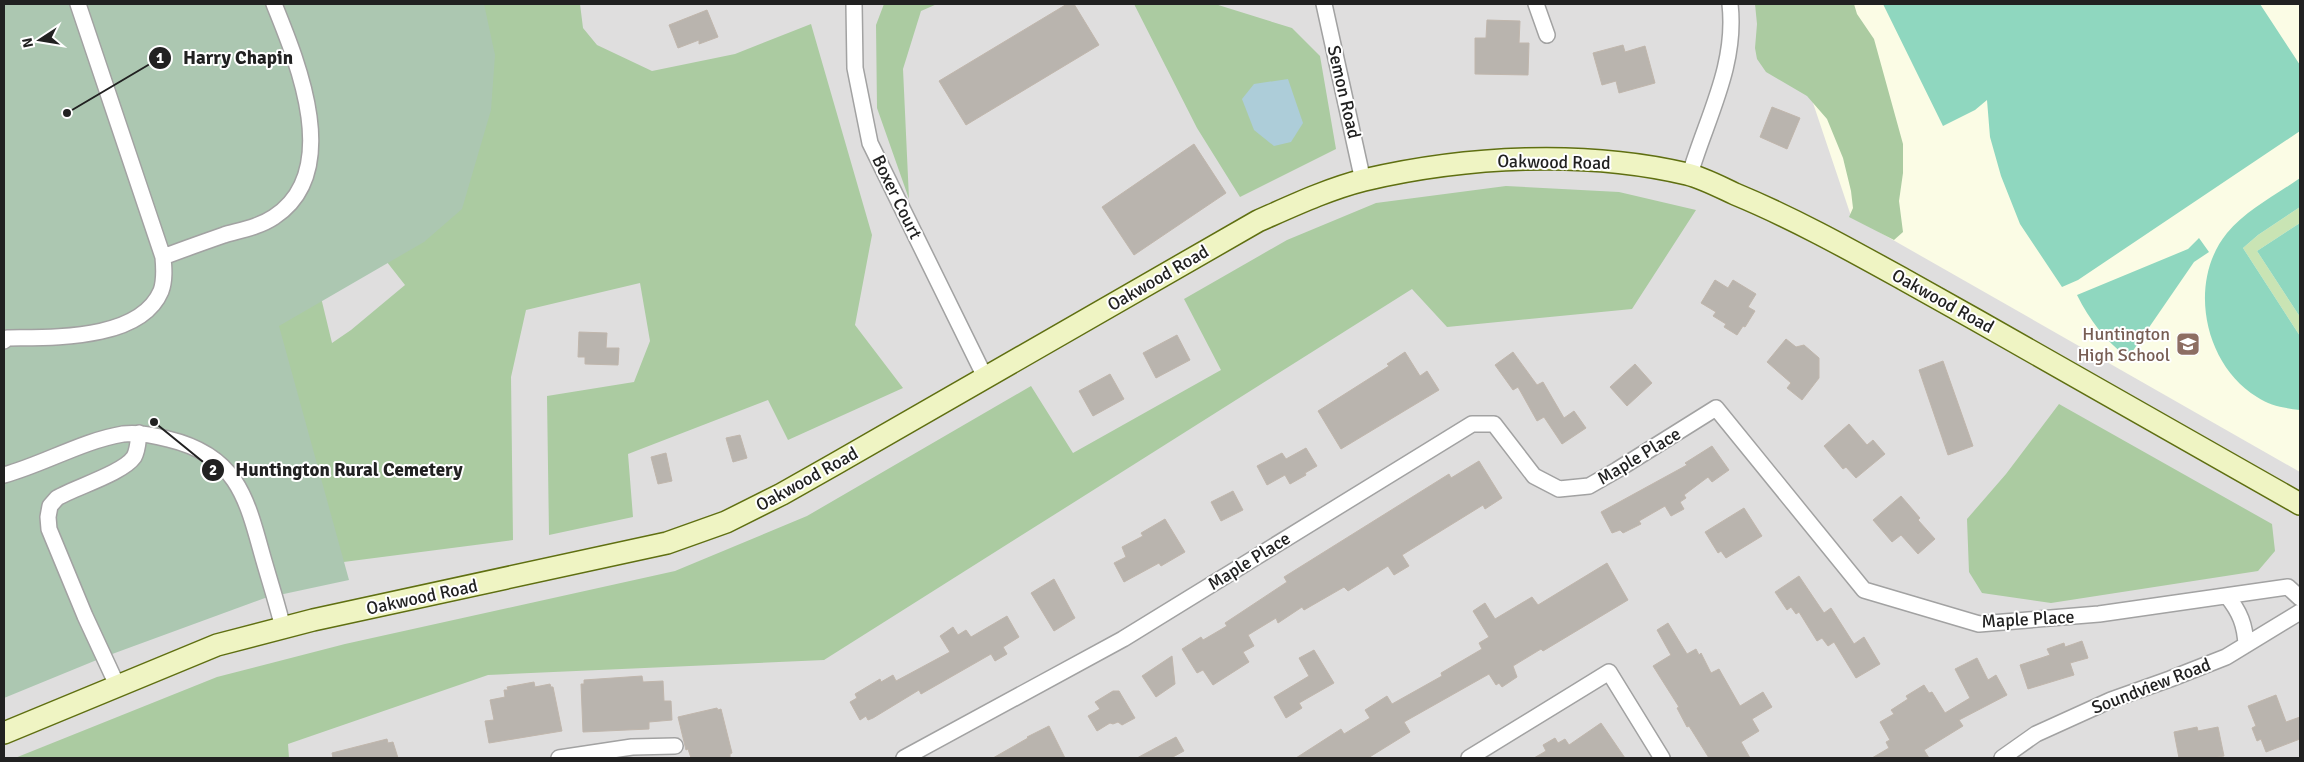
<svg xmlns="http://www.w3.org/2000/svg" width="2304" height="762" viewBox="0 0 2304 762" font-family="Signika,sans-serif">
<rect width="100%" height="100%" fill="#f0eee8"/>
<path fill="#dfdede" d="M4,4H2300V758H4Z"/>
<path fill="#fbfce5" d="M1771,4H2300V472L1851,216L1810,94Z"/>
<path fill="#c9e4b4" d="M2300,207V223L2257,251L2300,317V336L2243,248L2258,235Z"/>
<path fill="#abcba1" d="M433,4H580L583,28L597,45L652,71L735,54L811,24L872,235L855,325L903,388L788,440L768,400L628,454L633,517L549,535L547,396L634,382L650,341L640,283L526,310L511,377L513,540L328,564L248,255L317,281L332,343L351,330L405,285L372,243Z
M884,4H937L921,11L903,69L909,199L877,108L876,25Z
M1134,4H1215L1292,28L1320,56L1336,149L1240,197L1197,128Z
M1755,4H1854L1857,14L1874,39L1903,144V173L1899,201L1903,232L1894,240L1849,217L1853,208L1851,191L1843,158L1827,119L1807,96L1766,72L1757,59L1755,48L1757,24Z
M1506,186L1619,192L1696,210L1632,309L1447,327L1412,289L824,660L488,675L288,744L289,758H15L217,677L345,644L675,571L807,516L1031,386L1073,453L1221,370L1184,299L1287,240L1376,203Z
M2059,404L2272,524L2275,551L2258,571L2051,603L1982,593L1969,572L1967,519L2006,474Z"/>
<path fill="#acc7b1" d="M4,4H484L495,55L491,110L462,209L424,242L279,326L349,580L265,598L104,657L4,698Z"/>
<path fill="#8fd7bf" d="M1883,4H2260L2300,65V131L2078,280L2062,287L2020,224L2001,176L1990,137L1987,100L1975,110L1943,126Z
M2300,178V207L2258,235L2243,248L2300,336V410C2285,408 2270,406 2257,397C2204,365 2187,282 2227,233C2246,210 2276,195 2300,178Z
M2300,223V317L2257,251Z
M2199,238L2209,252L2194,262L2128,358C2105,340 2090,321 2077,295L2188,249Z"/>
<path fill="#adcdd9" d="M1288,79L1303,123L1291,142L1274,146L1254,130L1242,99L1254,84Z"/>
<path fill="#b9b4ae" stroke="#c0b6ac" d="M1067,4H1074L1099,45L966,125L939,81Z
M707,10L718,37L699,44V40L678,48L669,25Z
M1487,20L1520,21L1519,43H1529L1528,75L1475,74V38H1486Z
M1623,45L1625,52L1645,46L1655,83L1619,93L1616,81L1602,85L1593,53Z
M1772,107L1800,118L1787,149L1760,137Z
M1194,144L1226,193L1134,255L1102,207Z
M1715,280L1728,288L1733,280L1756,294L1748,307L1755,311L1745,327L1743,326L1737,335L1724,327L1726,324L1713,316L1716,312L1701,303Z
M579,332L607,333L606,348H619L618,365L585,364V357H578Z
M1177,335L1190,360L1156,378L1143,353Z
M1786,339L1796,347L1804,345L1819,358V378L1802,400L1787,388L1791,383L1767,362Z
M1405,352L1420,376L1427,371L1439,390L1341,449L1318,411L1389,366L1387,364Z
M1513,352L1537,385L1543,382L1564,418L1574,411L1586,428L1562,444L1544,417L1537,421L1518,387L1513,390L1495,365Z
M1943,361L1973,446L1948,455L1919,370Z
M1635,364L1652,383L1627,406L1610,387Z
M1110,374L1124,399L1093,416L1079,391Z
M1849,424L1867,445L1873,440L1885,454L1856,478L1846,467L1843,469L1824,446Z
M740,435L747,458L733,462L726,438Z
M1712,446L1729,470L1712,482L1708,477L1684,495L1686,498L1680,502L1684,509L1671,516L1665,506L1639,521L1641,524L1623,533L1620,530L1612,533L1601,512L1687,465L1685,463Z
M1306,448L1317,466L1305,473L1306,475L1290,484L1285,475L1267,485L1257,466L1282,453L1286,459Z
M666,453L672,481L658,484L651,457Z
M1479,461L1502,498L1485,509L1483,505L1402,555L1409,566L1394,575L1388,566L1348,591L1344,587L1304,610L1302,607L1278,623L1276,618L1248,635L1254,646L1243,652L1249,662L1213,685L1203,670L1197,673L1182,649L1201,637L1203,640L1227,626L1225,623L1287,582L1284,577L1449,474L1451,478Z
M1233,491L1243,510L1221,521L1211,502Z
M1901,496L1920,518L1918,520L1935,539L1918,554L1901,535L1892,542L1873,520Z
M1744,508L1762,536L1726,558L1721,551L1718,553L1705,532Z
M1165,519L1185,552L1161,566L1159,563L1124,582L1114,563L1126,557L1122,547L1143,536L1141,533Z
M1607,563L1628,600L1543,651L1541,649L1513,666L1517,677L1502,687L1499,683L1496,685L1489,674L1404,722L1410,732L1368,758H1296L1341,729L1344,734L1370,718L1365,710L1387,696L1392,704L1442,676L1441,673L1482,649L1479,643L1489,637L1473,611L1485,603L1495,619L1532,597L1538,605Z
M1799,576L1824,613L1831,608L1854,644L1864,637L1880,664L1856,678L1834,642L1828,646L1822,638L1817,641L1799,612L1796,614L1791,607L1787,610L1775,592Z
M1054,579L1075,618L1054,631L1031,593Z
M1007,616L1019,637L1003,647L1007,654L995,661L991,654L921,694L919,690L873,718L868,720L866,716L860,720L850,702L857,698L855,694L880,679L881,682L893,675L896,681L950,652L940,636L953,627L958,635L966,630L971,637Z
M1668,623L1687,654L1696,649L1699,655L1701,653L1711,673L1719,669L1740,706L1763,692L1772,707L1752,719L1759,731L1741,742L1750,758H1709L1689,726L1687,727L1677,708L1679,707L1653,666L1671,655L1657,630Z
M2082,641L2088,658L2070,663L2074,675L2028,689L2020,665L2050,655L2047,649L2064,643L2065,647Z
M1314,650L1334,683L1299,703L1302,708L1286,718L1274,697L1309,676L1299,658Z
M1172,656L1175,684L1156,697L1142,676Z
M1977,658L1988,680L1996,675L2007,695L1959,720L1963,726L1924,750L1929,758H1872L1889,748L1886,742L1890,740L1880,722L1894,714L1891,710L1908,699L1906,696L1924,685L1929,693L1932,692L1945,713L1970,698L1955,669Z
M642,676L643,682L663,681L664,701H671L672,720L649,722V729L583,732L581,684H584V680Z
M534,682L535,687L550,684L551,687H553L562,731L489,743L485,721L494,720L490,700L505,697L504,690H508L507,687Z
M1113,691H1119L1135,718L1122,725L1118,722L1113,724L1110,723L1097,731L1088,716L1100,709L1095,702Z
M2276,695L2286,722L2300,717V739L2266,752L2261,739L2257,741L2252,728L2256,726L2248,706Z
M717,708L718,710L721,709L732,753L730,754V758H691L688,749L686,750L678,717Z
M1601,723L1625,758H1534L1546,751L1543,745L1555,738L1558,743L1565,739L1569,745Z
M1049,726L1065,758H993L1028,738L1027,737Z
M2197,727L2198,731L2218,727L2224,756L2212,758H2179L2174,732Z
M1176,737L1184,751L1171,758H1137Z
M387,739L388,743L393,742L398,758H333L332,753Z"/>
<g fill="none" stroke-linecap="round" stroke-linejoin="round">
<g stroke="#a2a2a2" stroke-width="18">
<path id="minor" d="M854,4L855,68L870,143L985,377
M1324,4L1363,181
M1536,4L1547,35
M1690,174C1707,117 1737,65 1730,4
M163,257C184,249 204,242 224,235C241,230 259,227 274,217C343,172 298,63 274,4
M4,341L7,338C51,337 140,341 161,291C165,280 164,268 163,257L78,4
M4,475C44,464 82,441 123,434C138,432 153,435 168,439C235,455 246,495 262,554C269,579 277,603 283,628
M2227,596C2240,612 2245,625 2246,645
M117,685L85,616L49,529L48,517L50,506L57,498C76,487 123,473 134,457C138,450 138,441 139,433
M559,758L632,747L675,746
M904,758L1123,639L1472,424H1494L1534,476L1559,489L1589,486L1617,470L1716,408L1864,590L1979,624L2099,614L2288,587L2300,598
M1469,758L1609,672L1662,758
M2002,758L2036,734L2111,700L2170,679L2226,657L2300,612"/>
</g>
<g stroke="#5f6f11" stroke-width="24">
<path id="secondary" d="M4,733L217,645L313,620L667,543L726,522L782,494L835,464L1258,221C1292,206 1328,189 1364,180C1466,156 1585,150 1687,174C1703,178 1720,187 1735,194C1793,218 1847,248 1903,279C2036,353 2168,429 2300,504"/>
</g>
<use href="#minor" stroke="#fff" stroke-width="15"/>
<use href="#secondary" stroke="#eff4c3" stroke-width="21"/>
</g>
<defs>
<g id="school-square" transform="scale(1.25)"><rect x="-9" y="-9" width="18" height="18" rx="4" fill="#8d6e63" stroke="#fff"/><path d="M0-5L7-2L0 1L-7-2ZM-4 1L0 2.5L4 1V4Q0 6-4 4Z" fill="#fff"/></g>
</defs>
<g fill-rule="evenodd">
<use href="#school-square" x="2188" y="344"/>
</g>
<g text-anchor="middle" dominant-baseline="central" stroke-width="4" stroke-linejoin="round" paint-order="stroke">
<g font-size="18" fill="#212121" stroke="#fff">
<text transform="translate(1344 92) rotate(77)">Semon Road</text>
<text transform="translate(1554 162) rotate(1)">Oakwood Road</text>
<text transform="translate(897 197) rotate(64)">Boxer Court</text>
<text transform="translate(1158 278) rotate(-30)">Oakwood Road</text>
<text transform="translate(1943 301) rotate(29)">Oakwood Road</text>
<text transform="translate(1639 456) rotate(-31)">Maple Place</text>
<text transform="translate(807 479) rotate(-29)">Oakwood Road</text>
<text transform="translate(1249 561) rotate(-32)">Maple Place</text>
<text transform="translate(422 597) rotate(-12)">Oakwood Road</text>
<text transform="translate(2028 619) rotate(-3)">Maple Place</text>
<text transform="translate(2151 686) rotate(-21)">Soundview Road</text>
</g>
<g font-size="18" fill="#785e54" stroke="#fff" text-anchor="end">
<text x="2170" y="334">Huntington<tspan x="2170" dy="21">High School</tspan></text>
</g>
</g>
<path fill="none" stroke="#212121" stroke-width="2" d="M67 113L160 58M154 422L213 470"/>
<g fill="#212121" stroke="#fff" stroke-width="2">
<circle cx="67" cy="113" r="5"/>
<circle cx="154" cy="422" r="5"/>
<circle cx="160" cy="58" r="12"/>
<circle cx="213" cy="470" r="12"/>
</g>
<g font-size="15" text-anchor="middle" font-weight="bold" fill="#fff">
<text x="160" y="63">1</text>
<text x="213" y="475">2</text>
</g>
<g font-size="19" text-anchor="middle" font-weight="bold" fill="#212121" stroke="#fff" stroke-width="4" stroke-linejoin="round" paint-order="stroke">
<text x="238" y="64">Harry Chapin</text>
<text x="349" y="476">Huntington Rural Cemetery</text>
</g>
<rect width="2304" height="762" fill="none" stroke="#212121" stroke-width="10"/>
<g transform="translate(40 40) rotate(258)" stroke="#ffffff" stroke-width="4" paint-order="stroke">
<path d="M0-4L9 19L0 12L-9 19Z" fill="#212121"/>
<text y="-8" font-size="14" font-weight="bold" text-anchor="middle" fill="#212121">N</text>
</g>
</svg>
